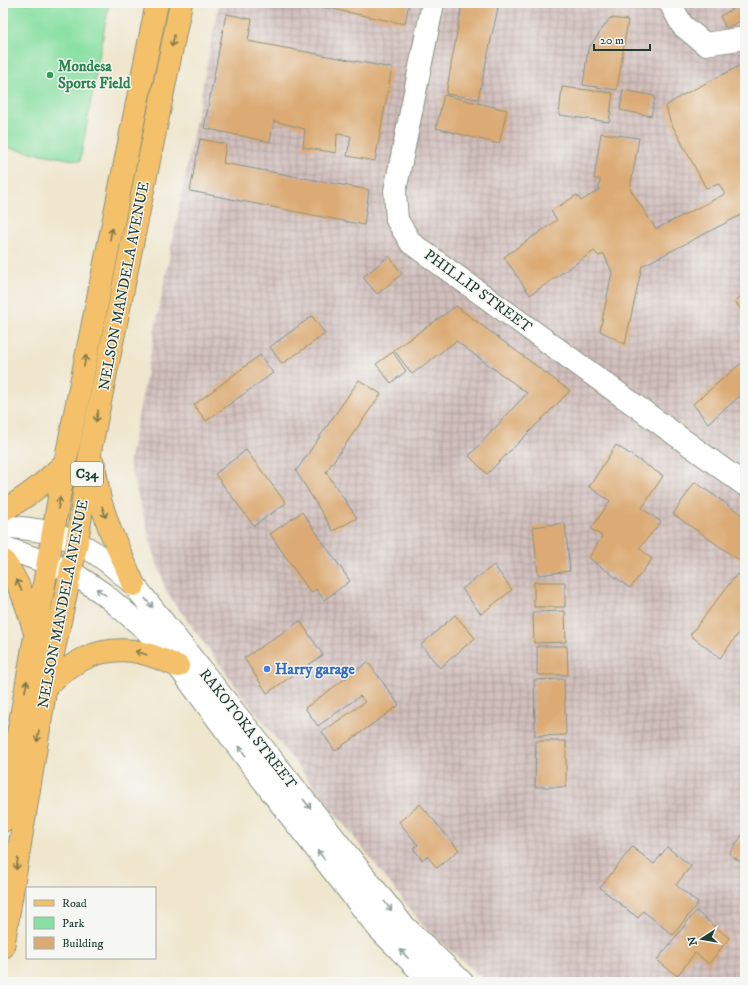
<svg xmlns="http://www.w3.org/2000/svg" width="748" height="985" viewBox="0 0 748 985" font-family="'IM FELL DW Pica',serif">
<defs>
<pattern id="industrial-grid" width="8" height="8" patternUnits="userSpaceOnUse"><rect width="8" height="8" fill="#d1bfbd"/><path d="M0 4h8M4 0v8" fill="none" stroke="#a99c9a"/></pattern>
</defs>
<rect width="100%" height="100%" fill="#f6f6f2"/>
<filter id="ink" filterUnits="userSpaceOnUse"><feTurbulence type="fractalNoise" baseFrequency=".025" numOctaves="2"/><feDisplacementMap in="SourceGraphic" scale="8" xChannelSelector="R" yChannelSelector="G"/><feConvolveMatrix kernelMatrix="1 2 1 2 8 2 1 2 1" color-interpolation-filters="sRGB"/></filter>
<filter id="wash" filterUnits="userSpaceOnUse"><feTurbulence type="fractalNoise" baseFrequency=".012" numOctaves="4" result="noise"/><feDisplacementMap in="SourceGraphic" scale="16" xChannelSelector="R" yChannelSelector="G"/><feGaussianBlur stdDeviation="0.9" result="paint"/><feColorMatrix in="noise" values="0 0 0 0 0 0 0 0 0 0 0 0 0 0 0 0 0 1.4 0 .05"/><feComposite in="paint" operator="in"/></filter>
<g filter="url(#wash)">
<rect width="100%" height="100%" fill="#efe6cd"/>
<path fill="url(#industrial-grid)" d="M219,3H745V982H487L426,929L246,700L167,593L154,554L129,463Z"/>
<path fill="#89e0a3" stroke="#548e6c" d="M3,3H109L80,161L3,147Z"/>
<g id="blocks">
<path fill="#dcab74" d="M303,3H409L405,24Z
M462,3H499L478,99L446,94Z
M745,3V19L726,28L720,16Z
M226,14L252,19L248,41L392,68L375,161L347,156L351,136L337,134L336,153L303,147L305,129L274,121L270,142L204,128Z
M610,18L628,20L617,90L583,85L588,49Z
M745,63V213L642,266L625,344L600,331L612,272L604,254L599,256L594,251L530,295L504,257L557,220L551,211L577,195L581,201L599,190L600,179H594L601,133L639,138L630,189L656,229L725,194L719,184L706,188L670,121L666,106L681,96Z
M562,87L613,93L609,122L559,115Z
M623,90L655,96L651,116L620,110Z
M444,95L507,110L499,144L436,128Z
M200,139L226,144L223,163L369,190L364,225L190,191Z
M389,256L402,274L377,294L363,277Z
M745,293V315L735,301Z
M456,306L570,391L487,474L469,456L527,393L456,341L412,374L394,350Z
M312,316L325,334L282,364L270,347Z
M393,352L406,371L391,383L376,364Z
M260,355L273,373L206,421L194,405Z
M745,360V392L708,423L693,404Z
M359,380L381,394L326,472L357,518L333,531L296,471Z
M616,445L663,476L642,508L661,522L639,548L652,559L630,588L589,558L602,536L591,529L610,501L589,487Z
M246,450L286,503L254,526L215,474Z
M695,482L745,517V564L673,514Z
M302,512L350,581L324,600L316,589L311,593L270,534Z
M565,523L570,571L538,575L533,527Z
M494,565L512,590L481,614L462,589Z
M737,574L745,580V625L720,658L690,635Z
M534,582H565V607H534Z
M565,611L566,642L534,643L533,612Z
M455,615L475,638L440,668L421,645Z
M300,621L323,655L267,693L244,658Z
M537,646H567L568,675H537Z
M368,662L399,705L335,751L322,732L365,702L360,696L318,726L305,708Z
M564,679L566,735L535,736L534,680Z
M536,741H566V787H535Z
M420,804L459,850L437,868L427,856L422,860L413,848L418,845L399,822Z
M742,835L745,837V865L729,854Z
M632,847L654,864L667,847L691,866L676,885L698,903L673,935L643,911L638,918L600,888Z
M696,911L729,938L709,964L695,953L677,976L657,960Z"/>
</g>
</g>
<g filter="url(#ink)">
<use href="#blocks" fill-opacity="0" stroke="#879280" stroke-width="1"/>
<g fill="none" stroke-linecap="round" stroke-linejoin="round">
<g stroke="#879280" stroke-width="24">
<path id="minor" d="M433,3L395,191L397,220L411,243L745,485
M670,3L682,25L705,44L745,38
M3,526C20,528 39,529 55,534C87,544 110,562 134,585L403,925L462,982
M3,547L70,571L104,594L146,630L178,666L277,799L378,928L431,982"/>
</g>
<g stroke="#879280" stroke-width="24">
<path id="major" d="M94,465L100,500L110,530L134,585
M3,510C27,498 45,482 65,463
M3,560C19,582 27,604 34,630
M46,686C74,661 96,647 134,651C149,653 165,661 178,666
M3,821L65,463L157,3
M3,947L46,686L77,542L91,446L181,3"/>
</g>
<use href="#minor" stroke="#fff" stroke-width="22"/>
<use href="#major" stroke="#f4c16a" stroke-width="22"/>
</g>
<defs><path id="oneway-shaft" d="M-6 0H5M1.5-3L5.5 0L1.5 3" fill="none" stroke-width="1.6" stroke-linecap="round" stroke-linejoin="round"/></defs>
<g stroke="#7f784c">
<use href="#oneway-shaft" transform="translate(173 41) rotate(101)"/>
<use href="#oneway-shaft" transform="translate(111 234) rotate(-79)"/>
<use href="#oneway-shaft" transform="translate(85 361) rotate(-79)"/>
<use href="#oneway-shaft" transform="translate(97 416) rotate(101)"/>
<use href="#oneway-shaft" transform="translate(59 503) rotate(-81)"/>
<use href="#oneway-shaft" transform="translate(104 512) rotate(72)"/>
<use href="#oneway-shaft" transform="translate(19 585) rotate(-114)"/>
<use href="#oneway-shaft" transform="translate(141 653) rotate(-162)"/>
<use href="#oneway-shaft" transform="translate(26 686) rotate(-80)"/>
<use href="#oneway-shaft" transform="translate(38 736) rotate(99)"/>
<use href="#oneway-shaft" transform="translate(17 864) rotate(99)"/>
</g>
<g stroke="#8f9e9a">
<use href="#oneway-shaft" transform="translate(101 592) rotate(-145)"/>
<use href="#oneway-shaft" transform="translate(149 603) rotate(50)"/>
<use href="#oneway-shaft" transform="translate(242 751) rotate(-127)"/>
<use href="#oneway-shaft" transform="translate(307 804) rotate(52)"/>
<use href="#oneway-shaft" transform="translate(321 855) rotate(-128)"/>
<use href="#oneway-shaft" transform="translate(388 906) rotate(52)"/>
<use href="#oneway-shaft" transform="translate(404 954) rotate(-134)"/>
</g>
</g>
<circle fill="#2e9e5b" stroke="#f6f6f2" stroke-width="1.5" cx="50" cy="75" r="4"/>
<circle fill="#3f7fe0" stroke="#f6f6f2" stroke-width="1.5" cx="267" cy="669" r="4"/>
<g text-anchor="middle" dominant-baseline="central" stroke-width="3" stroke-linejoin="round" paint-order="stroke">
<rect fill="#f6f6f2" stroke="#60746d" stroke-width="1" x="71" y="462" width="32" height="24" rx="3"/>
<g font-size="14" font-weight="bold" fill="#1f3d34">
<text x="87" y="474">C34</text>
</g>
<g font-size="15" font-weight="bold" fill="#27864d" stroke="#f6f6f2" text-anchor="start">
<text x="58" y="66">Mondesa<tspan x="58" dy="17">Sports Field</tspan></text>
</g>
<g font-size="15" fill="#1f3d34" stroke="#f6f6f2">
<text transform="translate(124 286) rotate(-79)">NELSON MANDELA AVENUE</text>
<text transform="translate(478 291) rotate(36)">PHILLIP STREET</text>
<text transform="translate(63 604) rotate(-79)">NELSON MANDELA AVENUE</text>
<text transform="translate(248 729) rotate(52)">RAKOTOKA STREET</text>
</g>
<g font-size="15" font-weight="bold" fill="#366cbe" stroke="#f6f6f2" text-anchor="start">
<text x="275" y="669">Harry garage</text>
</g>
</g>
<rect width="748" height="985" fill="none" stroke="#f6f6f2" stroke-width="16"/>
<rect x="26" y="887" width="130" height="72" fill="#f6f6f2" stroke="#a0aca6"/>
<rect x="34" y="900" width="20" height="6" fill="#f4c16a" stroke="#a0aca6"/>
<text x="62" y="907" font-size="12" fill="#1f3d34">Road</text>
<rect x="34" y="917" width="20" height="12" fill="#89e0a3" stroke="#a0aca6"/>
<text x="62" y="927" font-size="12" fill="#1f3d34">Park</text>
<rect x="34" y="937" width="20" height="12" fill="#dcab74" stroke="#a0aca6"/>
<text x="62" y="947" font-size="12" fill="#1f3d34">Building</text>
<g transform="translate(702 939) rotate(258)" stroke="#f6f6f2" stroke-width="3" paint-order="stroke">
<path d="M0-3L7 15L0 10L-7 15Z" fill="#1f3d34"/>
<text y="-6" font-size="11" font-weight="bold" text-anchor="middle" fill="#1f3d34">N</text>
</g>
<path d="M594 44v6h56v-6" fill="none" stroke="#1f3d34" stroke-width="2"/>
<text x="600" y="44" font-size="12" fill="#1f3d34" stroke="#f6f6f2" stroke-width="3" paint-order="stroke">20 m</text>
</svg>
